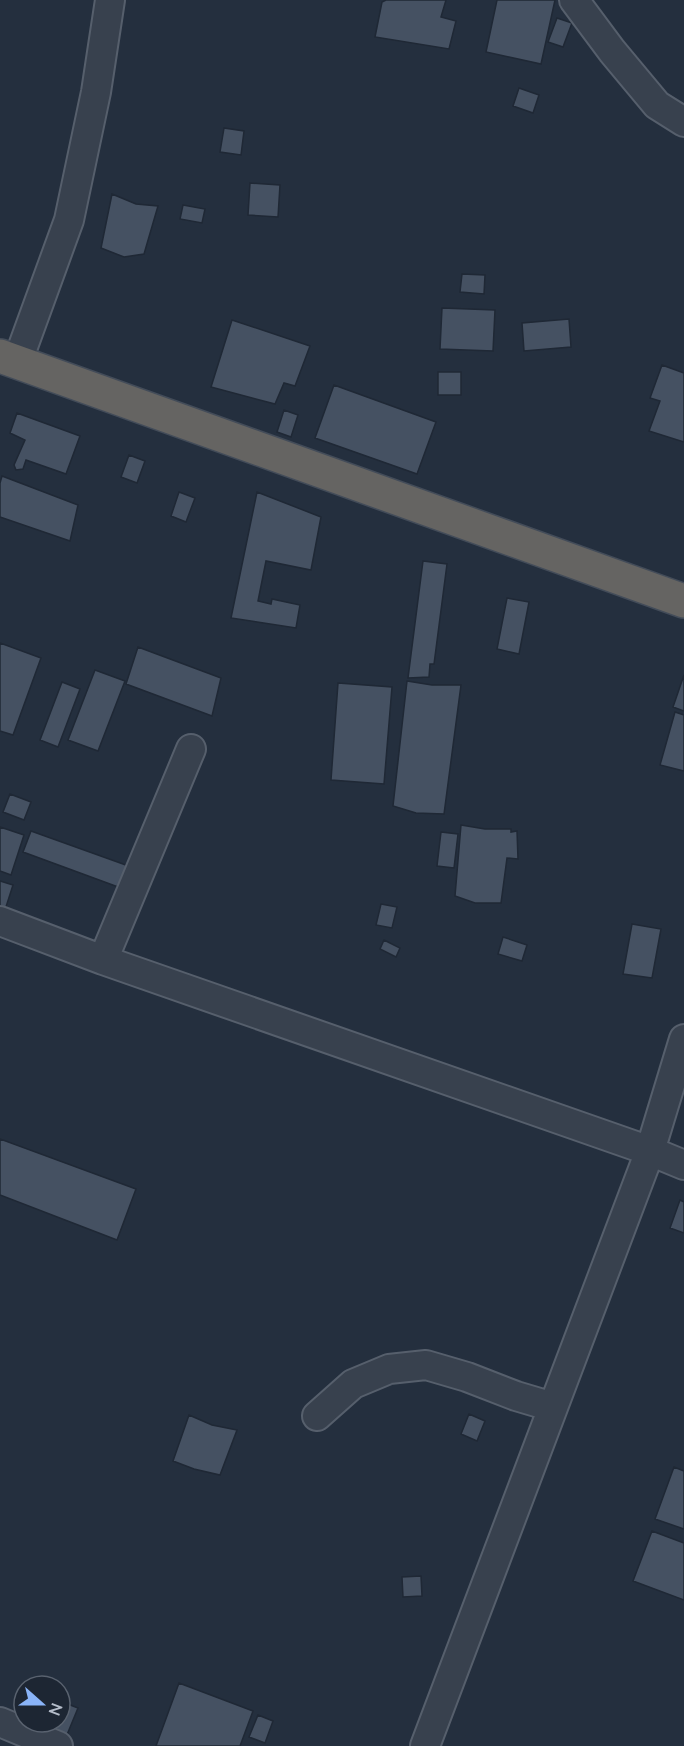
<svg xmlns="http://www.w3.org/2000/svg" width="684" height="1746" viewBox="0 0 684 1746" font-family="'Nunito Sans',sans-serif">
<rect width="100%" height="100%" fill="#242f3e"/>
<path fill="#455162" stroke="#1f2835" stroke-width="1.5" d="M386,0H446L441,17L456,21L449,49L375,37L382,2Z
M497,0H555L541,64L486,52Z
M557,18L572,23L563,47L548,42Z
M519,88L539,95L533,113L513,106Z
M224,128L244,131L241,155L220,152Z
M250,183L280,185L278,217L248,215Z
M112,194L136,204L158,206L144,254L124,257L101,248Z
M183,205L205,209L202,223L180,219Z
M462,274L485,275L484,294L460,292Z
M442,308L495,310L493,351L440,349Z
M569,319L571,347L524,351L522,323Z
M232,320L310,346L295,386L284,383L275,404L211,387Z
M662,365L684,373V442L649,431L660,401L650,398Z
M438,372H461V395H438Z
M334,385L436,422L417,474L315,438Z
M284,410L298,415L291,437L277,432Z
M17,413L80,436L66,474L26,460L23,469L16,470L14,465L25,440L10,433Z
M129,455L145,461L137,483L121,477Z
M2,476L78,505L70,541L0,517V483Z
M179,492L195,498L186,522L171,516Z
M257,492L321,517L311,570L266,561L258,601L271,604L272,599L300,605L296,628L231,618Z
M423,561L447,564L434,664H430L429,677L408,678Z
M507,598L529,602L519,654L497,649Z
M0,643L41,658L13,735L0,731Z
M138,647L221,678L212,716L126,684Z
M95,670L125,681L98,751L68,740Z
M684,675V711L673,707Z
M407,681L432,685H461L444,814L416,813L393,806Z
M62,682L80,689L58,747L40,740Z
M338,683L392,687L384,784L331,780Z
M675,712L684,715V771L660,765Z
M10,794L31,802L24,820L3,812Z
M461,825L485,829H511V832L517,831L518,859L507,858L501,903H475L455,896Z
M0,827L24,835L11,875L0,871Z
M31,831L137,869L129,891L23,852Z
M441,832L458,834L454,868L437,866Z
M0,881L13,885L5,910L0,909Z
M381,904L397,907L392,928L376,925Z
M632,924L661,929L652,978L623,974Z
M503,937L527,945L522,961L498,954Z
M384,940L400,948L396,957L380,949Z
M0,1139L136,1189L117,1240L0,1195Z
M680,1200L684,1202V1233L670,1228Z
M469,1414L485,1421L477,1441L461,1434Z
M189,1415L212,1425L237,1430L220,1475L194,1469L173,1461Z
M674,1467L684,1471V1529L655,1519Z
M652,1531L684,1543V1600L633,1581Z
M421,1576L422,1596L403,1597L402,1577Z
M179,1683L253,1711L240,1746H156Z
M60,1701L78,1708L64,1742L21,1724L24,1716V1722H60Z
M258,1715L273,1721L265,1743L249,1737Z"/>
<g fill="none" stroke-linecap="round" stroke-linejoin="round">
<g stroke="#565f6c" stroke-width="32">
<path id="minor" d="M574,0L612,51L657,105L684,122
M17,363L69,220L96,92L110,0
M0,921L103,960L650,1151L684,1165
M103,960L191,749
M317,1416L353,1384L389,1369L426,1365L467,1377L516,1396L553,1407
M0,1722L58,1746
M425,1746L650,1151L684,1039"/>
</g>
<g stroke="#434c59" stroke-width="36">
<path id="trunk" d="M0,356L684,601"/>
</g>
<use href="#minor" stroke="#38414e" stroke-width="28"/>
<use href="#trunk" stroke="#656462" stroke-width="33"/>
</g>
<g transform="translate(42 1704) rotate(111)"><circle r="28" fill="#1d2633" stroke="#59626f" stroke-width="1.5"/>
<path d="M0-4.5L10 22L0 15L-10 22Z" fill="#8ab4f8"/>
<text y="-9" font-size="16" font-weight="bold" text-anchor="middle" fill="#b4bcc9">N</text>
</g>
</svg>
